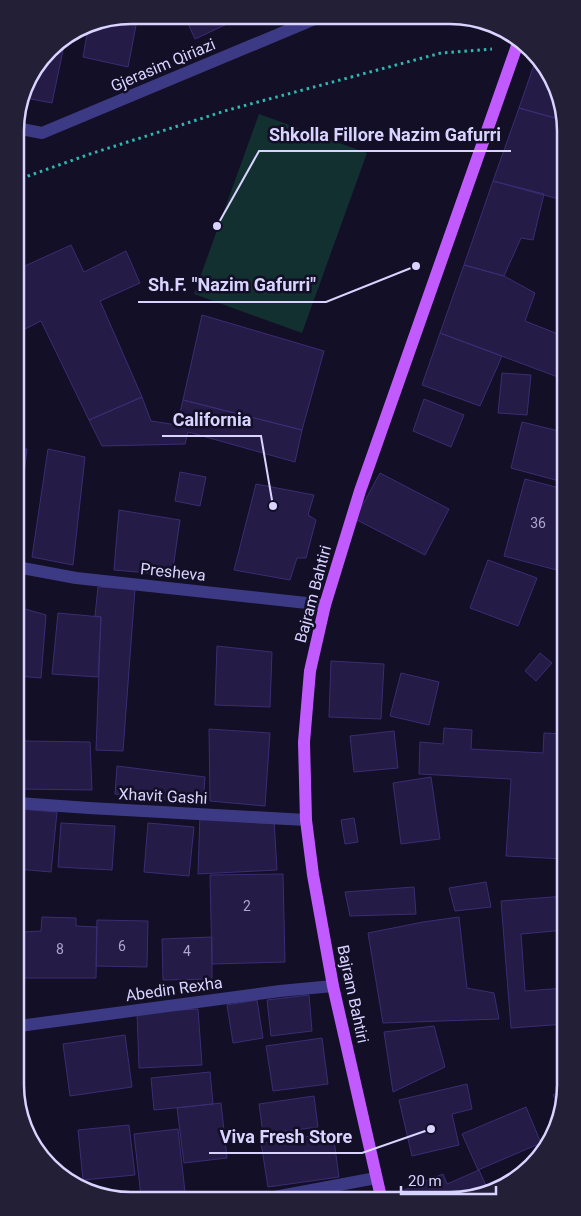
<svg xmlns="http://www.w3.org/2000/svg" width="581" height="1216" viewBox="0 0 581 1216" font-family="Roboto,sans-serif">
<rect width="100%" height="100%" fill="#130f26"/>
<path fill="#12302f" d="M259,114L367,153L302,333L194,294Z"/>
<path fill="#241b47" stroke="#3b2d73" d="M130,15H138L128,67L83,57L89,23Z
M184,15L244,16L195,39Z
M66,36L52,103L21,97L27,79L54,44Z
M536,59L562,100V120L519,108Z
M519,108L562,120V200L493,181Z
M493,181L544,194L533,240L521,238L504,276L464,265Z
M71,245L84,272L126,251L140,283L100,301L142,397L89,420L41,321L17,333L16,270Z
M464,265L504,276L535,293L525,321L563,336V379L440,333Z
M202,315L324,351L302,430L183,400Z
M440,333L502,356L480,406L422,385Z
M502,373L531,375L527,415L498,413Z
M142,397L151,421L177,425L183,400L302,430L295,462L188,432L185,444L102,446L89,420Z
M424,399L464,415L451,447L413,431Z
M522,422L563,432V482L511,468Z
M17,449H27L17,532Z
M48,449L85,457L73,565L32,557Z
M180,472L206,477L200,506L175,501Z
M380,473L449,509L425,555L355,519Z
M525,479L563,489L564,572L504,556Z
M256,484L314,495L308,515L316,520L306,558H297L290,580L234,570Z
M119,510L180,520L172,575L114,570Z
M488,560L537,578L518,626L470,608Z
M98,587L135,589L123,751L96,750L101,617L95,616Z
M17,600H25V609L46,615L41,678L18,676Z
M58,613L101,617L98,677L52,674Z
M217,646L272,652L270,707L215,705Z
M540,653L552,663L536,681L525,671Z
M331,661L384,664L381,719L329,717Z
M401,673L439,682L429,725L390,716Z
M444,728L472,730L471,749L543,753L544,733L564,734L565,859L506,856L511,779L419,774L420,742L443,744Z
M209,729L270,733L265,806L210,801Z
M18,730H23L25,741L90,742L92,790L18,789Z
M394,731L398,768L354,772L350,736Z
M117,766L205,777L203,804L115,794Z
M431,777L440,839L401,844L393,783Z
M18,809L57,812L51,872L18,869Z
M200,815L274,819L277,870L198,874Z
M354,818L358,842L345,844L341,820Z
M61,823L115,826L112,870L58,867Z
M148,823L194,827L189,876L144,872Z
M283,874L285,962L212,964L210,875Z
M486,882L491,907L455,911L449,888Z
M414,887L416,914L350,916L345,892Z
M565,896V930L521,934L525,991L565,988V1024L511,1028L501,901Z
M42,917L76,918V926L97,927L96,978H22L23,932L41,931Z
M459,917L467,988L494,993L499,1019L383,1023L368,933L423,922Z
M97,920L148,921L147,967L96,966Z
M212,937V979L163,980L162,939Z
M309,995L312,1031L271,1036L267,1000Z
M257,1000L263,1038L233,1043L227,1005Z
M198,1009L202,1065L139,1068L137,1012Z
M434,1026L445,1067L393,1092L384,1032Z
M125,1035L132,1087L70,1096L63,1044Z
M322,1038L328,1084L273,1091L266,1046Z
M210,1072L213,1104L154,1110L151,1078Z
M467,1084L472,1109L452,1114L459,1145L412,1156L399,1100Z
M566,1088V1093L560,1108L553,1095Z
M314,1096L318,1127L263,1134L259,1104Z
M221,1103L227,1158L184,1163L177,1108Z
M526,1107L541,1143L478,1170L462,1134Z
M129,1125L135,1175L83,1180L78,1130Z
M178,1129L185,1192L141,1197L134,1134Z
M333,1133L339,1177L268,1187L261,1143Z
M479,1170L487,1188L467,1197H405L402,1191L443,1174L447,1184Z"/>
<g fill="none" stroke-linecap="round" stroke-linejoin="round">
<path stroke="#2fb8b0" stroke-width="3" stroke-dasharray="2.5 4" stroke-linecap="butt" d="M16,182L28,176L90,154L228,110L441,53L492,49"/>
<path stroke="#3d3a85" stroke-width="12" d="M269,1198L376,1178"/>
<path stroke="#3d3a85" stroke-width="12" d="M16,128L42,133L322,16
M17,567L76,578L325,605
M18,803L89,808L306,820"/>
<path stroke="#3d3a85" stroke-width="12" d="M19,1026L280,991L333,986"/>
<path stroke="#c25bff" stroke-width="12" d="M381,1197L333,986L313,875L306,820L304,742L310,671L325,605L360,491L519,40"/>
</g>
<g text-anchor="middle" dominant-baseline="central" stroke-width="5" stroke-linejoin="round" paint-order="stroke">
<g font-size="14" fill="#aca6d1">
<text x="538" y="523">36</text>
<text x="247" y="906">2</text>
<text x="122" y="946">6</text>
<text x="60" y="949">8</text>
<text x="187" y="951">4</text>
</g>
<g font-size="16" fill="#d9d4ff" stroke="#130f26">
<text transform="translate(163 65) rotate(-23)">Gjerasim Qiriazi</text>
<text transform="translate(173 572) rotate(6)">Presheva</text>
<text transform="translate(313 594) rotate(-75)">Bajram Bahtiri</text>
<text transform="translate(163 796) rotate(3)">Xhavit Gashi</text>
<text transform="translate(174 989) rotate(-8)">Abedin Rexha</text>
<text transform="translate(353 994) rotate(78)">Bajram Bahtiri</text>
</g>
</g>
<path d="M0 0H581V1216H0ZM131 24H450A107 107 0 0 1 557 131V1085A107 107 0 0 1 450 1192H131A107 107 0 0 1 24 1085V131A107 107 0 0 1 131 24Z" fill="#231f37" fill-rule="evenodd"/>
<path fill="none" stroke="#d9d4ff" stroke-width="2.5" d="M131 24H450A107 107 0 0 1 557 131V1085A107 107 0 0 1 450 1192H131A107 107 0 0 1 24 1085V131A107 107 0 0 1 131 24Z"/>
<path fill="none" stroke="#d9d4ff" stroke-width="2" d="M217 226L259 151H511M416 266L326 302H138M273 506L261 436H162M431 1129L362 1153H209"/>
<g fill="#d9d4ff" stroke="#130f26" stroke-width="2">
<circle cx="217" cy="226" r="5"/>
<circle cx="416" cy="266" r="5"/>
<circle cx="273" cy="506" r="5"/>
<circle cx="431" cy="1129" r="5"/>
</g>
<g font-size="18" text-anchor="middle" font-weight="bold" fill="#d9d4ff" stroke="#130f26" stroke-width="5" stroke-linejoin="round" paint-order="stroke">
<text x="385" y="141">Shkolla Fillore Nazim Gafurri</text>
<text x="232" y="291">Sh.F. "Nazim Gafurri"</text>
<text x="212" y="426">California</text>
<text x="286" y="1143">Viva Fresh Store</text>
</g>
<path d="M401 1186v8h95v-8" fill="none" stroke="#d9d4ff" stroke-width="2.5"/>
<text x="408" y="1186" font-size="15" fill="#d9d4ff" stroke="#130f26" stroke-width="4" paint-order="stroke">20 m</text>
</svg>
